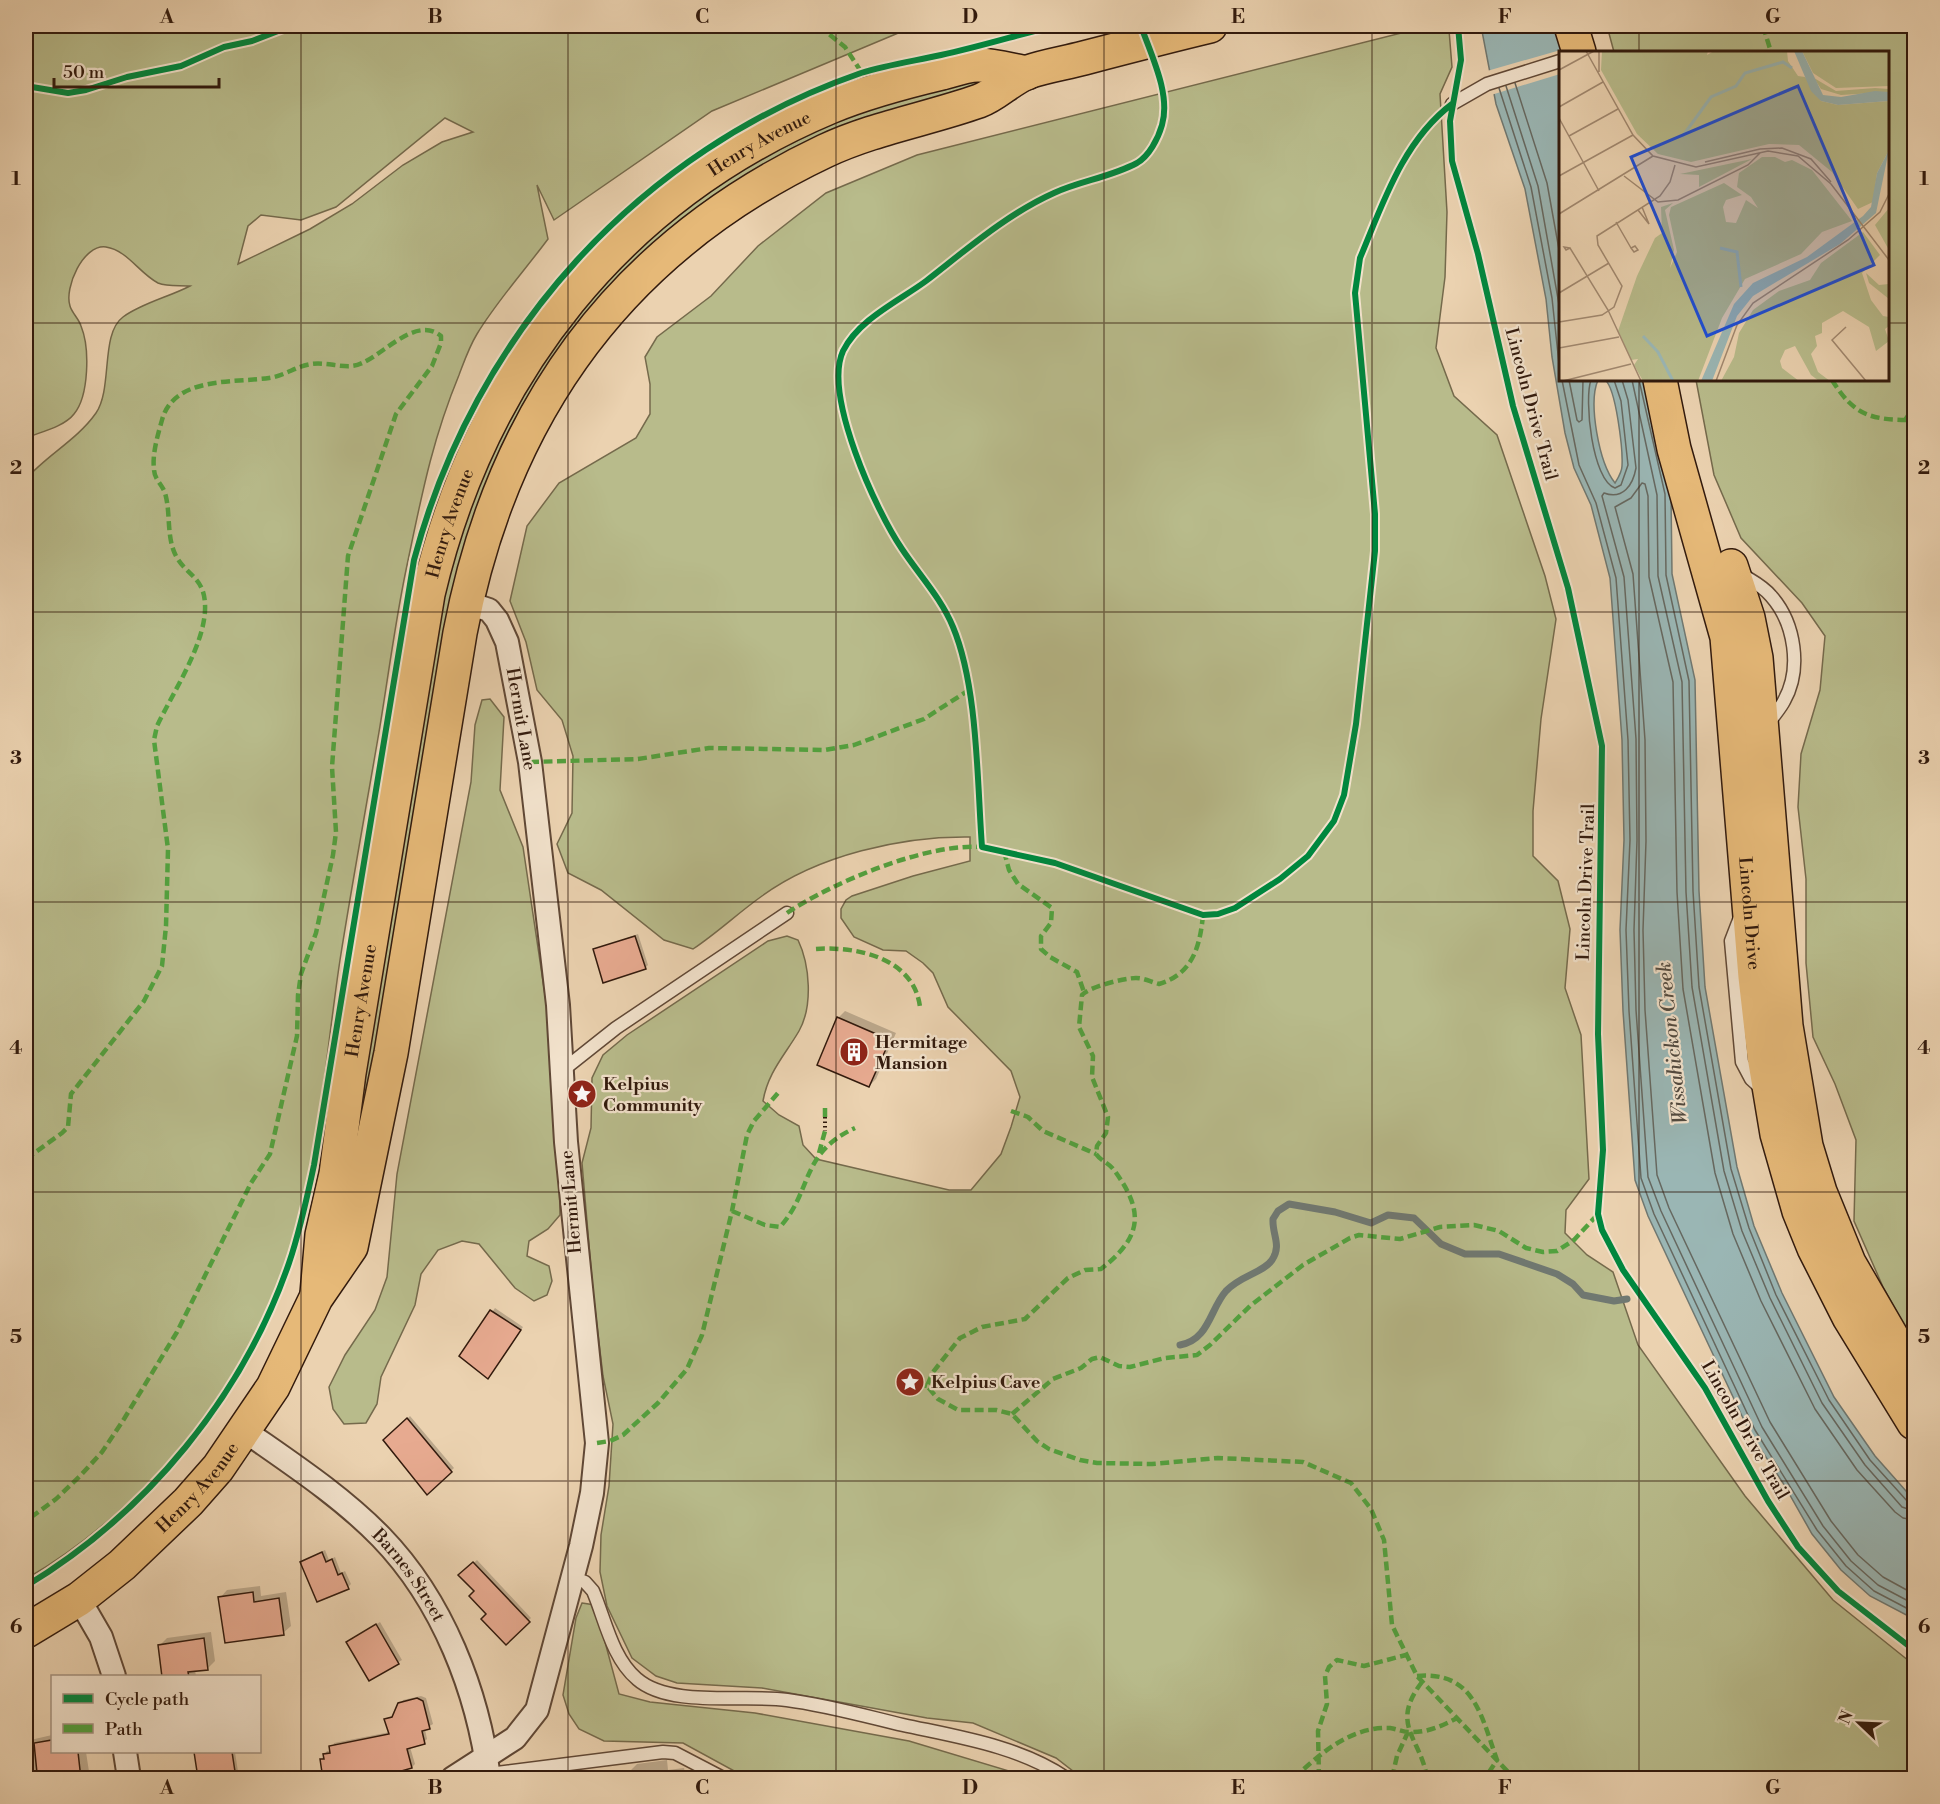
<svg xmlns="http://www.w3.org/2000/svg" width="1940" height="1804" viewBox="0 0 1940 1804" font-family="'Libre Bodoni',serif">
<rect width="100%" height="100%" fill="#ebd2b0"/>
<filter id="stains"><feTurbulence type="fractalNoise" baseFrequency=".00333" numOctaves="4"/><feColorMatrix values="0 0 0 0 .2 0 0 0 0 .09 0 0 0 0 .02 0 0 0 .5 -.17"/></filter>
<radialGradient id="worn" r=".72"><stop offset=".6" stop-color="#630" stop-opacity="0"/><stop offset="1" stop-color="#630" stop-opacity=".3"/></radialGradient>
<path fill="#b8bb8b" stroke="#756a4c" stroke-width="1.5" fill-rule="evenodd" d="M26,26H915L712,111L554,220L537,185L548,239C525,270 497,301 477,334C469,347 464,362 459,375C431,443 421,499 406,570C395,623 388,678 379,732C366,808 352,884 340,960C327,1046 321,1134 299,1219C261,1366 157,1503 26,1579V479C47,455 77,440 96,413C113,388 100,334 123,317C142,303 169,297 190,286C180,285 168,287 158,283C140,274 127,250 106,247C83,244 64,288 70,306C72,313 79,319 81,326C90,348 89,396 74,414C64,427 40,432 26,438ZM445,118L473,132L442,142L403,165L352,204L310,229L238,264L248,226L261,215L301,220L336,207Z
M1429,26L1449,30L1452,67L1440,94L1447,212L1445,277L1436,348L1454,396L1497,435L1545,576L1556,619L1541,719L1533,811V856L1558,881L1570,929L1565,988L1581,1035L1589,1179L1566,1210L1565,1233L1587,1255L1613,1272L1638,1345L1745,1496L1833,1600L1914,1665V1778H1082L1056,1758L973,1723L927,1718L762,1688L677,1683L656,1676L632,1658L607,1606L600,1572L601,1535L609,1486L613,1424L603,1376L593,1292L582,1163L591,1128L592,1078L603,1055L627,1035L768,941L787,936L798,940C810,965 813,1006 799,1031C785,1055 768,1072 763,1101L779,1115L799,1126L803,1145L816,1159L949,1190H971L1001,1154L1011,1127L1020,1097L1011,1071L948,1007L933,973L923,963L906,951L883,950L854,937L841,918V909L846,900L852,896L913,876L970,861V837C902,836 818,855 762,896C738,913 717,933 693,949L664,940L601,890L568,873L557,844L572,813L573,756L562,720L537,690L526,642L510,601L527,526L559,483L636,438L650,414V384L645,357L657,337L711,296L758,246L826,193L917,155Z
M1607,26H1904L1914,49V1343L1883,1287L1854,1221L1856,1140L1835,1084L1813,1037L1806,963V879L1798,807L1801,754L1820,690L1825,636L1802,603L1741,538L1714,475L1696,380H1888V52H1614Z
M985,76L991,81L803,149L529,403L378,1062L341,1206L446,567L507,411L594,288L713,183L855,111Z
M490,699L504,717L500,790L523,847L551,1035L558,1122L560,1215L548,1229L529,1241L527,1256L549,1266L552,1281L547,1295L534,1301L515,1288L479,1244L462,1241L438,1250L421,1274L415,1305L381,1377L377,1404L366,1423L344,1424L333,1409L329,1387L345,1355L375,1310L387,1277L397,1174L471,782L475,725L482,700Z
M582,1603L595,1605L619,1694L650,1702L755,1713L909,1741L1019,1774L1025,1778H747L683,1743L604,1741L579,1729L569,1714L563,1695L576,1618Z"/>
<path fill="#9ab6b4" stroke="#707871" stroke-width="1.5" d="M1481,26H1556L1564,52H1560V380H1598C1588,403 1599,463 1615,483C1618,478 1622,472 1622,466C1623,450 1616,388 1605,380H1645L1671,494L1672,574L1695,680L1699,891L1705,987L1737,1167L1754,1226L1782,1293L1834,1397L1875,1456L1914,1500V1619L1870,1596L1841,1570L1812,1534L1783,1483L1750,1433L1648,1216L1635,1180L1623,1011L1620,930L1624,840L1622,740L1610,578L1591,505L1574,468L1565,433L1552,357L1546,299L1525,189L1496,104Z"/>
<path fill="#ebd2b0" d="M1564,49L1565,52H1560V74L1491,95L1487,71Z"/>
<path fill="#0003" d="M638,934L648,965L645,968L594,950Z
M845,1011L896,1033L876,1079L869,1086L838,1018Z
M495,1308L523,1327L491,1374L461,1356Z
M410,1416L454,1468L428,1492L385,1441Z
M325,1550L329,1560L335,1557L341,1573L345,1571L351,1584L348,1587L301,1562Z
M477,1560L531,1618L506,1642L476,1591L460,1575Z
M260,1586L261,1596L286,1592L291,1626L283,1633L220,1598L227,1590Z
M380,1622L402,1660L370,1679L348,1642Z
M211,1632L215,1661L208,1668L195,1670L196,1676H164L160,1645L167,1638Z
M421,1696L426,1698L433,1724L425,1729L427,1739L424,1742L410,1747L415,1764L412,1767L321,1760L327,1751H332L334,1743L390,1732L386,1719L395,1715L403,1700Z
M52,1735V1752H86L90,1778H61L60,1774L26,1778V1741Z
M196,1752H235L239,1778H217V1775L199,1777Z
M667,1760L668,1770L684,1768L686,1778H631L630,1771L637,1764Z"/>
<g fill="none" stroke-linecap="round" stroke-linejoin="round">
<path stroke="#666860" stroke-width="1.5" d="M1515,83L1547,183L1560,255
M1506,86L1538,186L1560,310
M1499,88L1531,187L1552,298L1560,373
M1562,380L1579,465L1596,503L1616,578L1628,740L1630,840L1626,930L1629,1011L1641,1178L1654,1214L1755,1430L1817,1530L1846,1566L1874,1591L1914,1612
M1569,380L1577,420L1579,422L1582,420L1583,380
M1591,380C1584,399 1592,480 1615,488L1621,485L1628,465L1621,401L1614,380
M1622,380L1628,400L1636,468C1633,485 1623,500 1604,493L1602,496L1624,577L1636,739L1637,840L1634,930L1636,1010L1648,1177L1661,1211L1762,1427L1823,1526L1851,1561L1878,1585L1914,1604
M1632,380L1657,495L1658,576L1682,682L1686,892L1692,987L1724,1171L1742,1231L1770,1298L1822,1403L1865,1465L1902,1507L1914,1511
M1639,380L1665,494L1666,575L1689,681L1693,891L1699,987L1731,1169L1749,1228L1776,1295L1829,1400L1870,1460L1908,1502L1914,1504
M1914,1520L1903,1518L1895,1512L1857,1470L1815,1409L1761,1301L1733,1234L1715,1173L1683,989L1677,892L1673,682L1649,577L1648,496L1645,484L1642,483L1631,498L1615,507L1633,574L1640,671L1645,740L1646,841L1643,930L1645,1010L1657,1175L1669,1208L1770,1422L1831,1521L1858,1555L1883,1577L1914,1594"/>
<path stroke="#707871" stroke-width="7" d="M1180,1345C1209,1340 1210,1309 1226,1291C1241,1275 1263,1273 1272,1260C1282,1245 1272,1235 1273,1219L1278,1211L1289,1204L1335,1212L1371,1223L1388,1215L1414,1218L1441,1244L1465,1254H1499L1557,1274L1573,1284L1583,1295L1614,1301L1627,1299"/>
</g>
<path fill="#e7aa90" stroke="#321a0d" stroke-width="1.5" d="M635,936L646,969L603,983L593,949Z
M837,1017L890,1040L869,1087L817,1065Z
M490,1310L521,1330L488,1379L459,1356Z
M407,1418L452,1472L427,1495L383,1440Z
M322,1552L326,1562L332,1559L338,1575L342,1573L349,1589L317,1602L300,1562Z
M473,1562L530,1622L506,1645L481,1619L486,1614L469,1596L474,1591L458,1575Z
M253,1592L254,1602L279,1598L284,1635L225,1643L218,1597Z
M376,1624L399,1664L369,1681L346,1642Z
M204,1638L208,1670L188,1672L189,1677H162L158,1645Z
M417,1698L423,1701L430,1729L422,1731L425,1744L407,1749L412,1768L373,1779H323L320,1759H324L323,1754L330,1753L329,1746L389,1734L384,1719L392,1717L398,1703Z
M52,1740V1752H78L81,1779L47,1777L46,1771L37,1773L34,1743Z
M194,1752H232L236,1778H198Z"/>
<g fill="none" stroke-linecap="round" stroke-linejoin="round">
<g stroke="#604836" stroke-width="15">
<path id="lane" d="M1914,26V28
M1452,104L1487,84L1560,61
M1741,574C1752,581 1763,586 1771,596C1795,623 1802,669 1784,701C1780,709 1773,716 1768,724
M1741,915L1731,941L1742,1062L1751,1079L1762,1089
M563,1070L616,1028L787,913
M573,1578L585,1582L593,1591C605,1619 612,1658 637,1679C670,1708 745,1694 787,1700C826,1705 865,1716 903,1725C958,1737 1019,1746 1066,1778
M489,1774L663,1752L675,1753L723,1778"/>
</g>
<g stroke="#604836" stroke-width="26">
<g id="street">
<path id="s1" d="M245,1431C292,1464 341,1496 381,1537C443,1601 478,1692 489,1778"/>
<path d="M79,1599L101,1637L114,1676"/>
<path d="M125,1752L129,1778"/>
<path d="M453,1778L515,1738L537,1710L581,1546L592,1493L597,1443L566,1142L558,1005L530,762L507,642L497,620L489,610L465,602"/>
</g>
</g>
<g stroke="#321a0d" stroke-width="36">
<g id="primary">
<path d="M1571,26L1579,52"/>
<path id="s2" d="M1660,380L1674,449L1727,637L1755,977L1764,1056L1777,1134L1799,1211L1814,1248L1849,1317L1914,1423"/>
<path d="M1731,566L1748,618L1756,658L1786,1026L1806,1146L1820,1192L1849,1263L1914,1375"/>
<path id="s3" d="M317,1294L322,1235L336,1174L349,1073L428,594C480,372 618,196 830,107C866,92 904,82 942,73C953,70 967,65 978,65C994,65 1011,70 1027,73"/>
<path id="s4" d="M26,1631L79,1599L122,1565L188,1502L218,1468L273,1387L316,1298L351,1247L391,1053L460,633C502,412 620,248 825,151C874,128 928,119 979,101C996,95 1010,79 1028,72C1045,66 1065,63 1084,58C1126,47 1168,36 1210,26"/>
</g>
</g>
<path stroke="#321a0d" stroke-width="4" stroke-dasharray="1.5 3" stroke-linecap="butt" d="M825,1117V1131"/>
<use href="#lane" stroke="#f2e2cc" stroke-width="12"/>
<use href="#street" stroke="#f2e2cc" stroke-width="22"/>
<use href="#primary" stroke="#e6b978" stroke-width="33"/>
<path stroke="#52a13e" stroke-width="4.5" stroke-dasharray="9 4.5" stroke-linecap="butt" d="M819,26L845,47L862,73
M1763,26L1771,52
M1832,380C1855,417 1872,420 1914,420
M1905,420L1914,407
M530,762L638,759L709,748L825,750L854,745L924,719L969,690
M1004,851L1009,870L1018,884L1052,908L1051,923L1041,936V949L1050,957L1077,972L1084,992
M787,913C831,883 934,839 988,848
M1203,915C1200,946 1193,974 1159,984C1151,982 1144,978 1136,978C1124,978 1089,987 1082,995L1079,1027L1093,1056L1092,1077L1108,1117L1106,1133L1097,1146L1096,1154C1101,1161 1109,1163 1114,1170C1145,1212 1142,1237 1101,1269L1085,1270L1068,1278L1025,1319L982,1327L960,1338L933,1372L927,1386L938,1399L958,1410H996L1012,1414L1037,1441L1049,1449L1080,1460L1097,1463L1152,1464L1218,1458L1303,1462L1351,1483L1371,1509L1384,1540L1392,1625L1417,1676L1509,1773L1517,1778
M816,949C857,946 914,958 920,1007
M1011,1111L1028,1117L1043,1131L1096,1154
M825,1117V1108
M819,1153L825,1131
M26,1159L62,1133L68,1127L71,1094L144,1001L162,966L166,926L168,849L154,740L157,726C173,692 207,642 205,604C204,577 186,575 176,556C166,537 171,513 165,493C162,484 154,479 154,469C152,454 158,434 162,420C174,376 234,383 269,378C284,376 297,366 311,364C325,362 338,367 352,366C377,364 413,313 441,336V343L432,366L396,414L348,556L332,767L336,832L333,855L316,933L301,974L298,995L297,1036L270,1154L251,1183L177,1332L124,1419L102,1452L81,1475L56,1499L26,1521
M732,1211L765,1225L780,1227C813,1190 800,1153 855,1128
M912,1382L927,1386
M1012,1414L1053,1379L1081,1368L1092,1359L1100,1357L1119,1366L1130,1367L1165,1358L1197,1355L1210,1345L1250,1306L1303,1265L1350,1238L1359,1235L1400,1239L1440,1227L1474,1225L1499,1231L1526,1248L1543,1252L1557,1251L1574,1240L1598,1214
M597,1443L610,1441L623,1435L658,1403L687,1369L702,1335L732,1211L747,1135L754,1121L778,1093
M1417,1676C1474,1671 1481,1715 1497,1760L1485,1778
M1422,1682C1389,1725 1421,1738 1427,1778
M1294,1778C1320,1754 1351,1726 1390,1728C1397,1729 1403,1732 1409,1732C1427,1733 1442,1726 1457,1718
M1319,1778L1318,1731L1327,1704L1325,1676L1329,1667L1337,1660L1364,1666L1406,1655
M1392,1778L1397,1756L1408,1732"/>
<g stroke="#f2e2cc" stroke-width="10">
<path id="cycleway" d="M1141,26C1151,55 1171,94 1162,125C1158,139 1149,156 1137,163C1111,177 1080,181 1054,193C1007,214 966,250 926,281C899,301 859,319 843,351C823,395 876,511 902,549C920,576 941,598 953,627C978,687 977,781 982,847L1055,863L1203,915L1218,914L1235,908L1280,879L1308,856L1334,821L1344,795L1356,724L1375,551V514L1355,293L1360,258C1383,203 1403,141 1452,104
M1458,26L1461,60L1450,121L1452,161L1478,254L1513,406L1568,588L1602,746L1598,1034L1603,1150L1598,1214L1602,1230L1623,1270L1705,1388L1768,1501L1798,1547L1838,1591L1914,1650
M26,86L68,93L86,90L127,77L181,66L224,47L252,41L291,26
M26,1586C147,1513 243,1396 289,1263C300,1231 307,1198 314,1165L414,560C474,334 639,150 861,73C887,65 914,61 941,55C979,47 1017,35 1054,26"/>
</g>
<use href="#cycleway" stroke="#00873e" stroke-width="6"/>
</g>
<path fill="none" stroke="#321a0d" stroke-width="1.5" stroke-opacity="0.55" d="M301,26V1778M568,26V1778M836,26V1778M1104,26V1778M1372,26V1778M1639,26V52M26,323H1560M1888,323H1914M1639,380V1778M26,612H1914M26,902H1914M26,1192H1914M26,1481H1914"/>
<defs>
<g id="building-disc" transform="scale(1.5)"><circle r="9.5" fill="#8f2418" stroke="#f2e2cc"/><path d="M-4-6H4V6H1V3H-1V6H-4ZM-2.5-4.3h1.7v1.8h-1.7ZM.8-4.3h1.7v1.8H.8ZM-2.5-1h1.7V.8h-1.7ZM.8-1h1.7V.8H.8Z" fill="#fff"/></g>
<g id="sight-disc" transform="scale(1.5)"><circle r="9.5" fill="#8f2418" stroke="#f2e2cc"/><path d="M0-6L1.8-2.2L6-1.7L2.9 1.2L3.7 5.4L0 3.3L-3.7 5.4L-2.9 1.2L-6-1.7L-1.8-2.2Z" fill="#fff"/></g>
</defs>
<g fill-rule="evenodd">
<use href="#building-disc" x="854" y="1052"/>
<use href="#sight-disc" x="582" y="1094"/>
<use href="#sight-disc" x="910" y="1382"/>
</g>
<g text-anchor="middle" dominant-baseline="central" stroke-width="4.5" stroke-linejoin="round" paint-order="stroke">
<g font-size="18" fill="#321a0d" stroke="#f2e2cc">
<text stroke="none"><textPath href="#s3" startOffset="1286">Henry Avenue</textPath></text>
<text transform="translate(1531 404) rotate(75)">Lincoln Drive Trail</text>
<text stroke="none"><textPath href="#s3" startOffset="783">Henry Avenue</textPath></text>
<text transform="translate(521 719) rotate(80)">Hermit Lane</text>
<text transform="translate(1586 882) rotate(-88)">Lincoln Drive Trail</text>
<text stroke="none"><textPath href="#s2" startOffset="543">Lincoln Drive</textPath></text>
<text stroke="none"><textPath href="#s3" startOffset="297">Henry Avenue</textPath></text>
<text transform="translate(571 1202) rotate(-95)">Hermit Lane</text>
<text transform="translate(1745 1430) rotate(60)">Lincoln Drive Trail</text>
<text stroke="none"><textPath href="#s4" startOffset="225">Henry Avenue</textPath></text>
<text stroke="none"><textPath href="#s1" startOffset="220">Barnes Street</textPath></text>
</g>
<g font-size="18" font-weight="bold" fill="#321a0d" stroke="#f2e2cc" text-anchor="start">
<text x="875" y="1042">Hermitage<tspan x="875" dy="21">Mansion</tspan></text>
<text x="603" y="1084">Kelpius<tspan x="603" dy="21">Community</tspan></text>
<text x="931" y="1382">Kelpius Cave</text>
</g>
<g font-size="20" font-style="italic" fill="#51493f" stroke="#f2e2cc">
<text transform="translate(1673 1043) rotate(-96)">Wissahickon Creek</text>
</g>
</g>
<g transform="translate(1559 51)">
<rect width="330" height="330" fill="#ebd2b0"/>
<path d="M43,0H149L148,4L155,0H228L229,10L239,25L246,26L262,50L279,54L330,50V99L318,122L314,151L299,158L273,121L240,94L210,93L132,111L99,103L78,83L42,19ZM243,0H330V35L277,37L254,22ZM255,27L277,40L316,37L330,38V41L282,44L262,38ZM203,106H216L226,111L233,109L253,119L293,170L263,181L242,203L186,228L163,267L139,330H84L75,314L79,308L72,309L59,280L78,225L96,187L103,182L102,156L114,152L106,159L115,199L111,217L118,201L110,164L112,156L165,132L183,144L167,149L164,156L167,171L177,172L187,149L199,157L192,146L178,136L180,122ZM193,108L140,136V124L121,123ZM330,157V199L316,174ZM304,181L321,204L303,222L312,249L324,265L330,266V275L326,278L330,290L317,300L310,276L284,260L263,272V282L256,285L258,295L252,303L259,321L271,330H260L252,324L236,295L226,299L221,310L223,317L240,330H162L175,306L180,282L194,259L220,240L251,229L262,212ZM307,222L320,234L330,233V248L310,232Z" fill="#b8bb8b"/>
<path d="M235,0H243L264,44L282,46L316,40L330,41V50L279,54L262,50L252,40ZM330,99L317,162L281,193L194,245L178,265L153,330H142L175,253L194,232L248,206L304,165L312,156L318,122Z" fill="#9ab6b4"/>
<path fill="none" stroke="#9ab6b4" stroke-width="3" d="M123,86L152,46L177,35L186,22L224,11L233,17M161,197L178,201L182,236M84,285L99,301L114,330"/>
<path fill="none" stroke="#a1886f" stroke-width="1.5" d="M27,0L74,84L94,105L137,116L209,100L239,105L272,133L330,209M40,0V21M0,19L35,0M0,56L44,31M0,67L40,140M10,85L59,58M146,111L201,98L223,97L252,108L272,131M0,125L74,84M65,125L99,151L119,149L189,114L201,102M79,159L90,173L83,156M0,163L94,105M57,171L72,197M76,195L79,199L75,201L72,197ZM11,197L5,196L7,199L11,197L49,259L82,330M0,242L50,212M0,271L43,264L55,256L63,235L39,194L38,185L101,145L111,131L116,114M287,276L273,289L307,330M0,297L60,286M4,330L72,313M157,330L178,274L194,252L289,189L321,161L330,143"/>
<path fill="#1d4ed8" fill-opacity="0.15" stroke="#1d4ed8" stroke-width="3" d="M239,35L315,214L148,285L72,106Z"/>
<rect width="330" height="330" fill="none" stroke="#321a0d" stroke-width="3"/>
</g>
<rect width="1940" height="1804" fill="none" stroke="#ebd2b0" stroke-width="66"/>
<rect x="51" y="1675" width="210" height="78" fill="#f2e2cc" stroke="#a59280" stroke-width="1.5"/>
<rect x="63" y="1694" width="30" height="9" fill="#00873e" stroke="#a59280" stroke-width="1.5"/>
<text x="105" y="1705" font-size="18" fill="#321a0d">Cycle path</text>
<rect x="63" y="1724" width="30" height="9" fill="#52a13e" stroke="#a59280" stroke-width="1.5"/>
<text x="105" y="1735" font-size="18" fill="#321a0d">Path</text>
<g transform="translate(1859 1723) rotate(293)" stroke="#f2e2cc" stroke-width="4.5" paint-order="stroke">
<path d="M0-4.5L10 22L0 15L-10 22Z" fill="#321a0d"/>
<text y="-9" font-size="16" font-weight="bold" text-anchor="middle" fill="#321a0d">N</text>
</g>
<path d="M54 78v9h165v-9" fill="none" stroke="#321a0d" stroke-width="3"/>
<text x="63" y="78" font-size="18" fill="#321a0d" stroke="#f2e2cc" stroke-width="4.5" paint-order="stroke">50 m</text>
<rect x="33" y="33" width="1874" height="1738" fill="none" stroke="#321a0d" stroke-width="2"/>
<g font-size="20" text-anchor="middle" font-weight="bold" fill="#321a0d">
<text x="167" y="23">A</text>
<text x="435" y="23">B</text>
<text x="702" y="23">C</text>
<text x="970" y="23">D</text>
<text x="1238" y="23">E</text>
<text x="1505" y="23">F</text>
<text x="1773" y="23">G</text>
<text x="16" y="185">1</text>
<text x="1924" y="185">1</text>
<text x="16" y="474">2</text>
<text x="1924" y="474">2</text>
<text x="16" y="764">3</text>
<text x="1924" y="764">3</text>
<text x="16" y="1054">4</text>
<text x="1924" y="1054">4</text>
<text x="16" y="1343">5</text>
<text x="1924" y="1343">5</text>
<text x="16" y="1633">6</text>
<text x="1924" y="1633">6</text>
<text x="167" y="1794">A</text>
<text x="435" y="1794">B</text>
<text x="702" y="1794">C</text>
<text x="970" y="1794">D</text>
<text x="1238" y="1794">E</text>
<text x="1505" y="1794">F</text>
<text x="1773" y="1794">G</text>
</g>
<rect width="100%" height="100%" filter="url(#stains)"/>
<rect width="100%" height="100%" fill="url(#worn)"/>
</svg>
